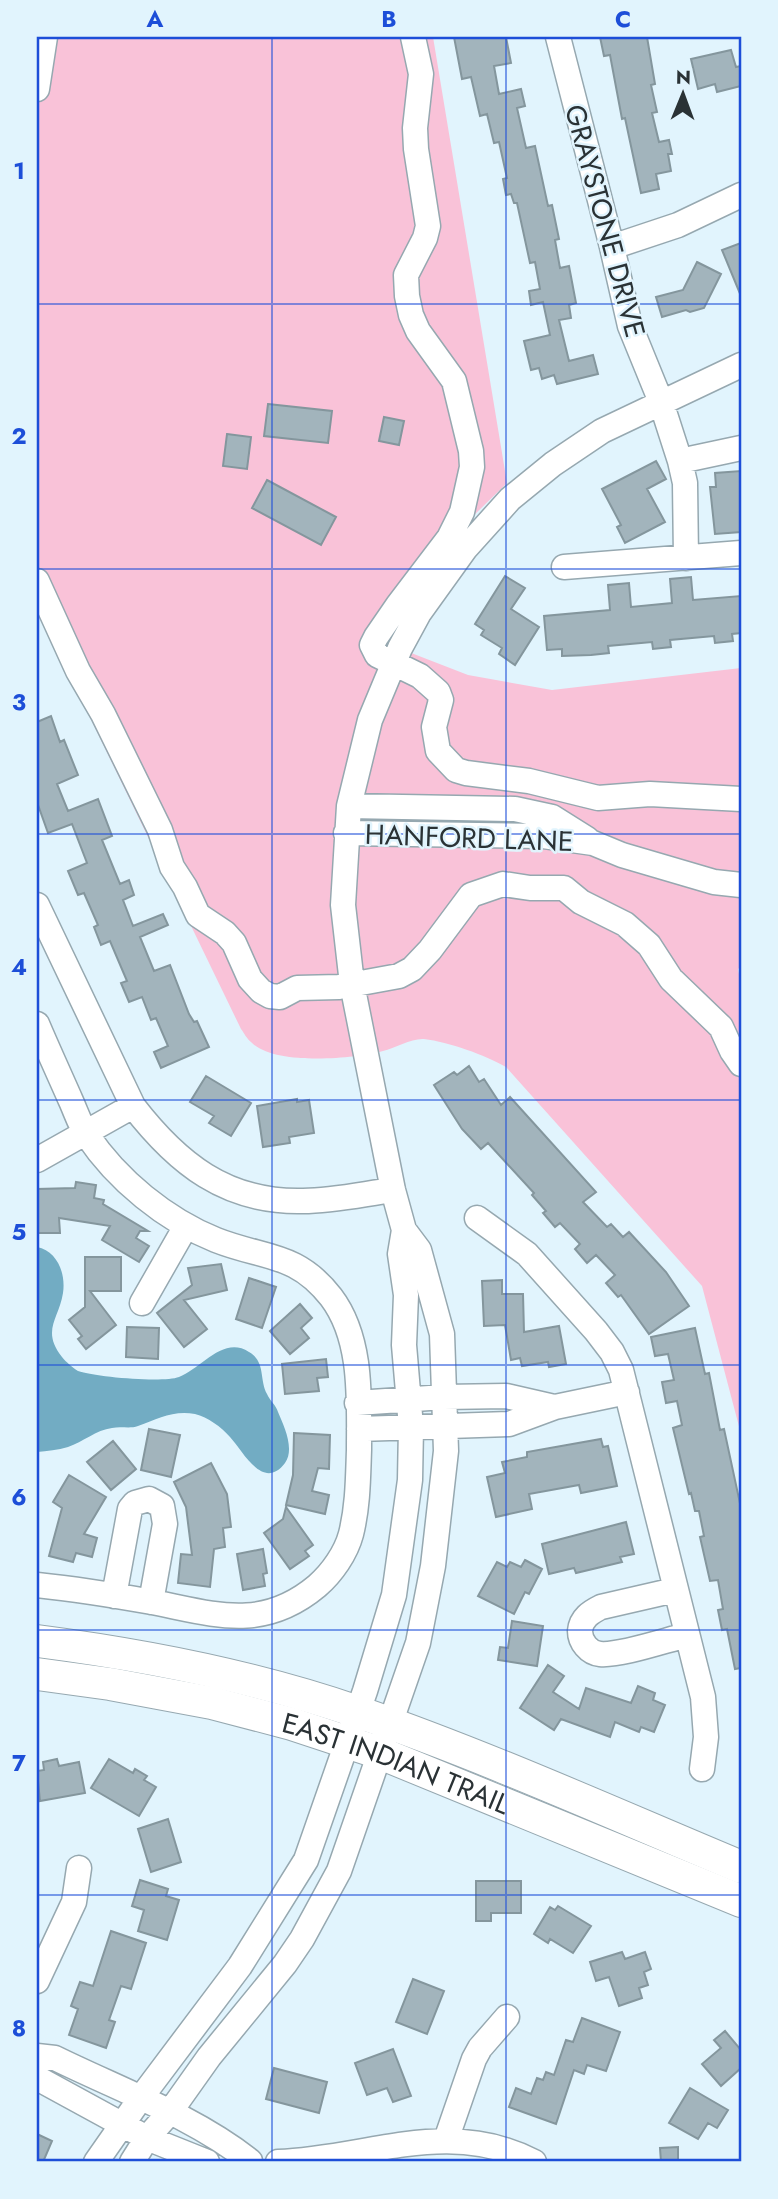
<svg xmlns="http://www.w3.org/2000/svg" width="778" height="2199" viewBox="0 0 778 2199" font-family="Jost,sans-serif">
<rect width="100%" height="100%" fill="#e1f4fd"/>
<path fill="#f9c2d8" d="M37,37H433L507,483L468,521L404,613L388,644L468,675L552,690L741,668V966L738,969L741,984V1434L702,1286L506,1067C485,1055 449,1042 424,1039C412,1038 395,1048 383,1051C353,1059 274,1066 251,1042C247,1039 244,1033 241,1029L37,608Z"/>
<path fill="#72acc3" d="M37,1247C57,1251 66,1273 63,1293C59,1319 41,1330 62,1357C66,1362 73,1368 78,1371C95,1377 163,1383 179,1377C201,1369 223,1335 249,1352C266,1362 259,1379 267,1394C270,1401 276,1405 278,1412C284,1426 295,1449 285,1463C263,1492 243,1451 230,1437C221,1427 208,1417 195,1414C173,1410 158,1419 138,1426C130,1429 121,1426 112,1428C96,1430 83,1442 68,1447C58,1450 47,1451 37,1452Z"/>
<path fill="#a2b4bc" stroke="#84969d" stroke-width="2" d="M454,37H506L511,63L494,66L499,94L521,89L525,106L517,108L526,148L535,146L548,206L552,205L559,239L555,240L560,268L569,266L576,303L569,305L571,318L559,320L569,361L593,355L598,374L557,384L554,375L542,379L539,368L531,370L524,341L550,335L543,302L531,305L529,291L540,289L535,262L530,263L517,203H514L511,194L506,195L503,179L507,178L499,142L494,143L487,114L480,116L471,77L462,79Z
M600,37H647L655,84L651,85L657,112L652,113L659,142L669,140L672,154H668L671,171L656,174L659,189L641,193L625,118L622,119L610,55L604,56Z
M731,50L736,67L741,66V86L717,92L715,84L698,89L691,59Z
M741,243V296L722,250Z
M697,262L721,274L704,308L690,312L686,310L662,317L656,297L683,290Z
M268,404L332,411L328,443L264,436Z
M384,417L404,421L399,445L379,441Z
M227,434L251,437L247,469L223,466Z
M656,461L666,479L647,489L665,522L625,543L617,527L621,525L602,489Z
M741,471V532L715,534L710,487H716L715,473Z
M267,480L336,517L321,545L252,508Z
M505,576L525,588L511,609L539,627L515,665L499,654L502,648L481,635L484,630L475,624Z
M691,577L693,600L741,596V633L732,634L733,641L715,643L714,636L670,640L671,647L653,649L652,642L608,646L609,653L591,655L562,656V649L547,650L544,616L610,610L608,585L629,583L631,607L672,603L670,579Z
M51,716L60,742L64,740L78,775L57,784L68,811L98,799L112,836L102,840L120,884L129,880L134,895L123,900L133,926L163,914L168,925L140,937L154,971L170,965L189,1014L194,1022L197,1021L209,1047L161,1068L154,1052L168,1046L156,1018L151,1020L142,997L129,1002L121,983L127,981L110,941L101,945L94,927L98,925L84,893L78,895L68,871L87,863L72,824L48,833L37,802V722Z
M469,1066L479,1082L484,1079L501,1105L510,1097L596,1192L583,1202L607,1227L611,1224L623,1237L629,1232L666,1272L689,1306L649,1334L621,1295L618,1297L606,1283L615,1275L596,1255L587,1263L575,1249L580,1244L560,1223L555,1227L543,1213L546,1211L532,1195L534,1193L488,1143L481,1149L462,1129L434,1085L454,1072L457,1075Z
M206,1076L251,1103L231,1136L209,1123L214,1116L190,1102Z
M297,1099V1102L309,1100L314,1133L289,1137L290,1143L263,1147L257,1106Z
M76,1182L96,1185L94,1198L104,1200L103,1204L148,1231H140L136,1238L149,1246L139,1262L102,1240L110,1226L59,1218L60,1233H37V1189L75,1188Z
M85,1257H121V1291H90L116,1325L86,1349L78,1339L82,1336L69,1320L85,1307Z
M221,1264L227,1290L184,1300L207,1329L184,1347L157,1313L192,1285L188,1268Z
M249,1278L276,1287L262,1328L236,1319Z
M502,1280V1294H523L524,1332L559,1326L566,1364L549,1367L548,1362L522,1366L520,1358L511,1360L505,1325L484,1326L482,1281Z
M300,1304L312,1318L301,1328L309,1338L290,1354L270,1331Z
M127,1327L159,1328L158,1359L126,1357Z
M695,1328L705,1374L709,1373L720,1430L724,1429L741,1508V1668L735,1669L727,1629L722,1630L718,1610L723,1609L718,1580L710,1581L700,1537L704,1536L699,1511H695L691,1493L689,1494L673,1428L682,1425L677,1401L666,1403L662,1382L674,1380L668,1354L655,1356L651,1337Z
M326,1359L328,1377L317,1378L319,1391L285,1394L282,1364Z
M149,1429L180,1435L171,1477L141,1470Z
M294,1433L330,1435L329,1469L318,1468L312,1491L329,1495L325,1514L286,1505L293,1475Z
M601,1439L603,1447L608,1446L617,1486L581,1493L579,1485L529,1494L532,1509L496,1517L487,1477L505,1473L502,1462L527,1457V1452Z
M113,1441L136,1469L111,1490L87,1462Z
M211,1463L227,1494L231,1527L223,1528L225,1547L214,1549L210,1587L178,1583L181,1554L192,1555L186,1507L174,1482Z
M69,1475L106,1497L84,1534L97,1538L92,1557L76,1553L73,1562L49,1556L62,1508L53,1502Z
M286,1507L313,1545L305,1551L309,1556L290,1569L264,1533L283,1519Z
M626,1522L634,1554L620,1557L622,1562L576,1573L574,1568L549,1574L542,1544Z
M263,1549L267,1573L263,1574L265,1586L243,1590L237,1554Z
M525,1560L542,1569L529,1594L525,1592L514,1614L478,1596L497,1562L507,1567L510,1562L521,1567Z
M512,1621L543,1626L537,1666L498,1660L500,1647L508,1648Z
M548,1665L564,1676L553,1692L579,1709L586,1688L631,1703L638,1686L655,1693L653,1700L665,1705L654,1732L641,1727L639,1732L615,1722L610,1737L561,1719L554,1730L520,1708Z
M57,1759L59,1766L79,1762L85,1793L40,1801L37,1771L44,1770L43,1762Z
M109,1759L133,1773L135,1769L147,1776L144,1780L156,1787L139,1816L91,1788Z
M168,1819L181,1862L151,1872L138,1829Z
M140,1880L168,1889L166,1896L179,1900L167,1940L138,1931L144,1910L132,1906Z
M476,1881H521V1913H491V1921H476Z
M558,1906L591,1926L573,1953L550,1939L548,1943L534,1934L550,1907L555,1910Z
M111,1931L146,1943L131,1989L121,1986L109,2020L115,2022L106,2048L69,2035L78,2009L71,2006L80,1982L93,1986Z
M622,1952L625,1959L645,1952L651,1969L644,1972L648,1985L639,1988L642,1998L619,2006L609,1977L596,1981L590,1962Z
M413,1979L444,1991L427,2034L396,2022Z
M582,2018L620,2032L606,2071L587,2065L584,2074L574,2070L556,2124L509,2107L516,2088L531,2094L537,2078L543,2080L546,2072L554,2075L566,2040L573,2042Z
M725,2031L741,2050V2068L721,2086L702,2064L721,2048L714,2040Z
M393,2049L411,2096L393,2102L387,2088L367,2095L355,2063Z
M274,2068L327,2082L319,2113L266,2099Z
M690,2088L728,2110L717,2128L708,2123L698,2139L669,2123Z
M37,2134L52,2141L43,2162H37Z
M678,2147V2162H661L660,2148Z"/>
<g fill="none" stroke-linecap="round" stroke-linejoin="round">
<g stroke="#96a8b0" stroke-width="27">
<path id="minor" d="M413,37L421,74L415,128L416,149L428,226L425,238L406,275L407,296L411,315L418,331L454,381L471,451L472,467L462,512L449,538L398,605L376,637L372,645L377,655L420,676L438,692L441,700L434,727L438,751L456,770L466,773L529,781L598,798L650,794L741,799
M558,37L612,247L630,326L661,402L680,461L685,483L686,558
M37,89L45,37
M612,247L678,225L741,195
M680,461L741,448
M564,567L741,553
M37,581L78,671L103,714L160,830L172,867L185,887L198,915L225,933L234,943L250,979L261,991L270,996L280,997L297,988L339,987L399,976L412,969L430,950L471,895L503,884L530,888H564L581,902L625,924L649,945L671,979L721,1027L732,1051L741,1064
M349,806L515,809L552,817L587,839
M346,833L543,836L593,843L622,855L714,882L741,885
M37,905L133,1106C177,1163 226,1203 303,1201C333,1201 363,1194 393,1190
M37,1024C48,1050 60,1076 71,1101C76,1112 80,1125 87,1135C117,1180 166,1220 216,1240C264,1259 296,1252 331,1297C363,1339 359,1400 359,1450C358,1478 358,1506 351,1534C346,1553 332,1573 317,1586C262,1632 214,1614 152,1602C113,1595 75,1589 37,1585
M37,1160L133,1106
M477,1218L527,1254L596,1331L612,1352L621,1370L703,1697L706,1737L702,1769
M142,1303L186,1226
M357,1403L444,1397L506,1396L554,1407
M359,1429L509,1424L555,1407L627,1392
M675,1590L601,1607C591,1612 581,1618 580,1631C580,1642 589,1653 600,1654C620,1656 666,1640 687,1635
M114,1596L130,1509L135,1503L149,1499L162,1506L165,1524L151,1602
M37,1981L74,1902L79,1868
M37,2056L55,2058C118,2089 195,2117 250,2161
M37,2078L147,2138L207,2162
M446,2140L474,2059L480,2048L507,2017
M96,2162L140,2099L240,1966L306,1860L365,1691L394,1595L410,1480L411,1427L404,1345L406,1295L400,1254L404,1230
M132,2162L147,2138L170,2112L209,2057L285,1964L302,1939L339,1871L418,1643L433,1566L446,1451L442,1334L419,1250L404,1230L393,1190L352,984L343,905L349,806L370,720L400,648L419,613L465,549L510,499L553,464L602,431L741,365
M278,2162C367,2159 448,2117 534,2162"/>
</g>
<g stroke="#96a8b0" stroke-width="34">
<g id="major">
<path d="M37,1641C145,1655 254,1676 358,1712C488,1757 614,1814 741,1867"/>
<path id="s1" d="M37,1674L110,1684L212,1703L292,1724L380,1753L741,1901"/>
</g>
</g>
<use href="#minor" stroke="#fff" stroke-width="24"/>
<use href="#major" stroke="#fff" stroke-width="32"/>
</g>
<path fill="none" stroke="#1d4ed8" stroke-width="2" stroke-opacity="0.55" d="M272,37V2162M506,37V2162M37,304H741M37,569H741M37,834H741M37,1100H741M37,1365H741M37,1630H741M37,1895H741"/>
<g text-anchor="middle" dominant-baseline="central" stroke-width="5" stroke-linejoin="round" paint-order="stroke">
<g font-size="28" fill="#2a3235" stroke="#e1f4fd">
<text transform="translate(605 221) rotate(75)">GRAYSTONE DRIVE</text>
<text transform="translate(469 838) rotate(2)">HANFORD LANE</text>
<text stroke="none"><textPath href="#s1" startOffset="371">EAST INDIAN TRAIL</textPath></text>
</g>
</g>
<rect width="778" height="2199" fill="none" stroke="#e1f4fd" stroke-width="77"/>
<g transform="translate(683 94) rotate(1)" stroke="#e1f4fd" stroke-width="5" paint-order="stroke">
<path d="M0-5L12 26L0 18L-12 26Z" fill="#2a3235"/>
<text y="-10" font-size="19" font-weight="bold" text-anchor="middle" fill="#2a3235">N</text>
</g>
<rect x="38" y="38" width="702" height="2122" fill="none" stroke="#1d4ed8" stroke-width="2.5"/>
<g font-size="23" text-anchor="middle" font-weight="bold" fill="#1d4ed8">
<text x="155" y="27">A</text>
<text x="389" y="27">B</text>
<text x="623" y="27">C</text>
<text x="19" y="179">1</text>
<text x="19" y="444">2</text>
<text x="19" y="710">3</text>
<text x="19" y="975">4</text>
<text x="19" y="1240">5</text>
<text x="19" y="1505">6</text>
<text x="19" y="1771">7</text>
<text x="19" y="2036">8</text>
</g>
</svg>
